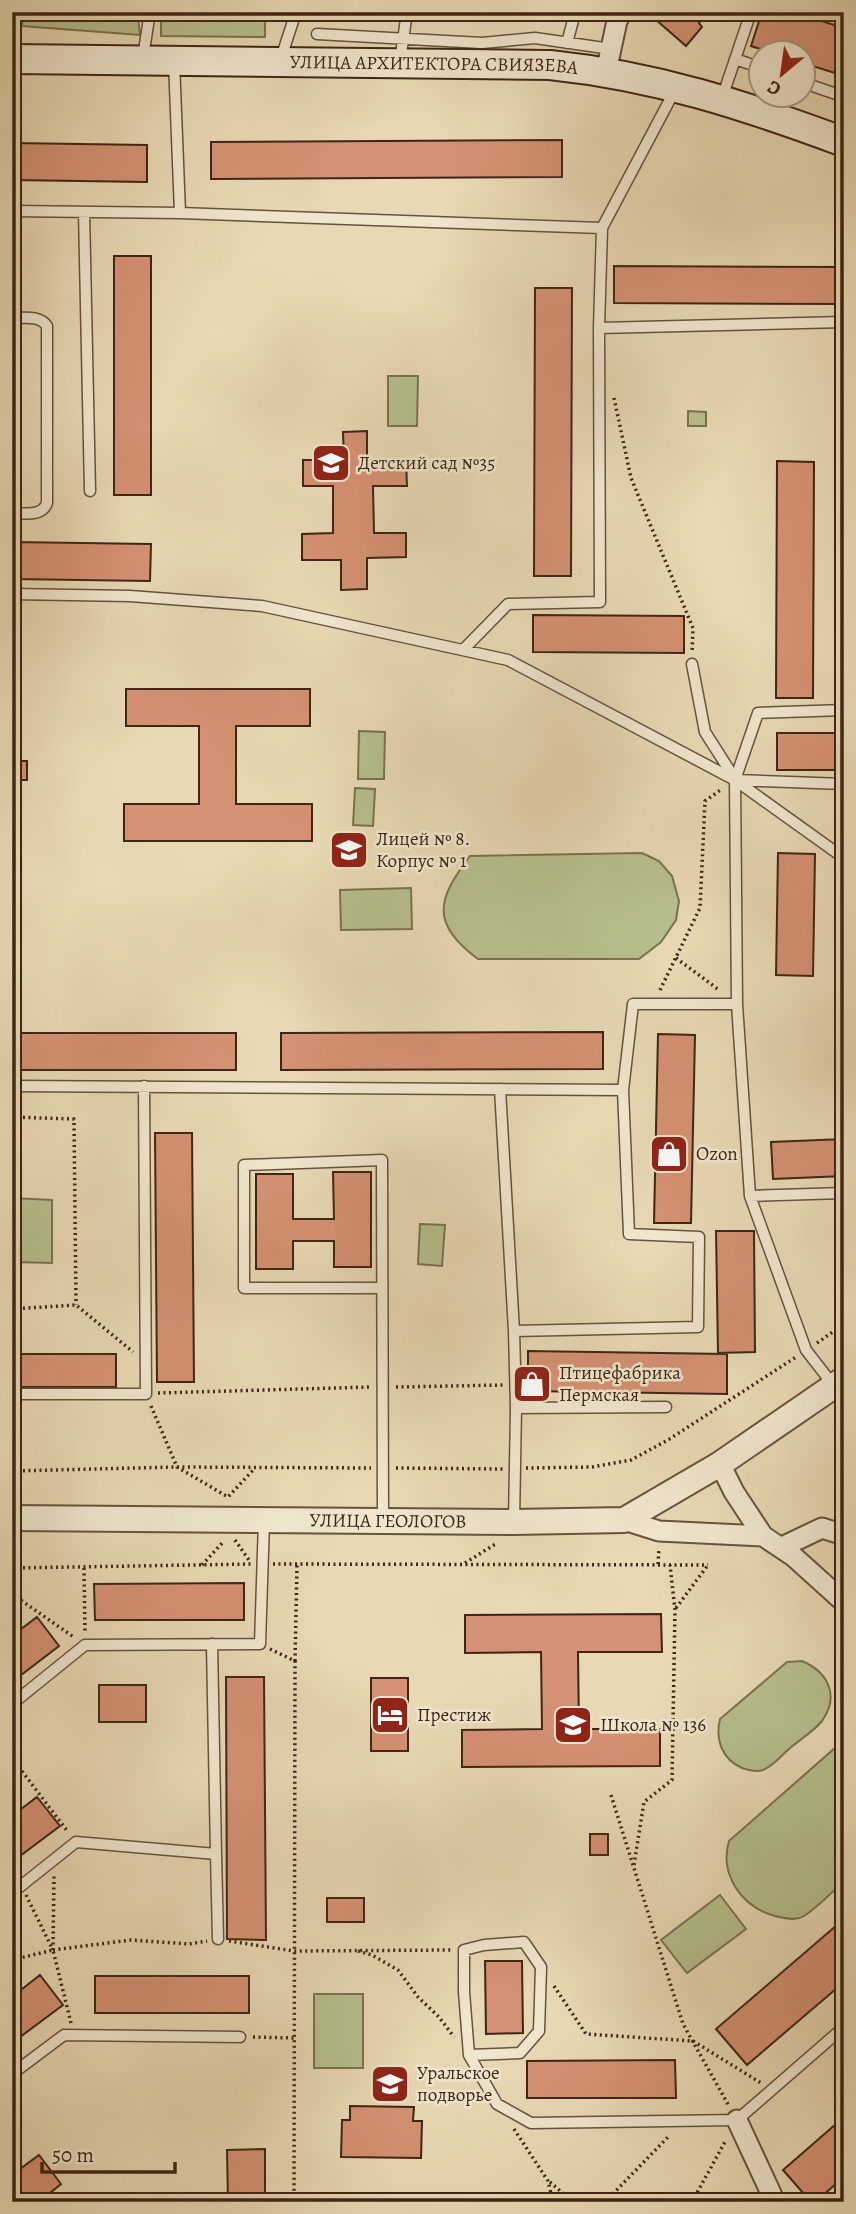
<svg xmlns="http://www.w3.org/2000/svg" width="856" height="2214" viewBox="0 0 856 2214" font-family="Alegreya,serif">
<rect width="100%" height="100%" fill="#e8d9b4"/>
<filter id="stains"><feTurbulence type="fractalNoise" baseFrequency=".00286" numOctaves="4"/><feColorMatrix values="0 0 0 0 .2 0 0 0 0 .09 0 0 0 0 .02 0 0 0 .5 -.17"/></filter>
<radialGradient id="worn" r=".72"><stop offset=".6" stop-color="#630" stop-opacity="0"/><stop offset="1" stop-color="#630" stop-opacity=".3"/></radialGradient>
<path fill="#b6bf8d" stroke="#7a7251" stroke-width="2" d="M23,12H79L138,19L140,35L22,26Z
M265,12V37L161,36V19L184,14Z
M388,376H418L417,426H388Z
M688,411L706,412V426H688Z
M359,731L385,732L384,779H358Z
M355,788L375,789L373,826L353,825Z
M642,853L659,861L672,876L679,901L676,920L661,942L639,959H478C430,924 437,899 470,856Z
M411,888L412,929L341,930L340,890Z
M12,1198L52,1200V1263L12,1262Z
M420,1224L445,1225L442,1266L418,1264Z
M802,1661C828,1672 840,1696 822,1721C813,1732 799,1740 789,1749C782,1755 772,1767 763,1770C757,1772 748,1770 742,1768C722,1759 715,1740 720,1719L787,1662Z
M844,1740V1881C834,1890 813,1912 802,1917C795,1921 783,1918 775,1916C742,1907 719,1875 729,1841Z
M720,1895L746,1929L687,1973L661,1940Z
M314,1994H363V2068H314Z"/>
<path fill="#d59173" stroke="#3e2515" stroke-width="2" d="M647,12H708L699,23L702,27L686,46Z
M762,12H793L844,28V47L835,73L803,63V52H770L751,46Z
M562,140V177L211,179V142Z
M12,143L147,145V182L12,180Z
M114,256H151V495H114Z
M614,266L844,267V304L614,303Z
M535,288H572L571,576H534Z
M367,431V460H406L407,486H373L374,533H406V557L367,558V589L341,590V560H302V534L333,533V486H303V460H344L343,432Z
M777,461L814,462L813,698H776Z
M12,542L151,544L150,581L12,579Z
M533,615L684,616V653L533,652Z
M126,689H310V726H236V804H312V841H124V804H199V726H126Z
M777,733H844V770H777Z
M12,761H27V780H12Z
M778,853L815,854L813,976L776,975Z
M603,1032V1069L281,1070V1033Z
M12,1033H236V1070H12Z
M658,1034L695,1035L691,1223H654Z
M155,1133H192L194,1382H157Z
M844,1139V1176L773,1179L771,1142Z
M333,1172H371V1267H334V1241H293V1269H256V1174H293V1219H334Z
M716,1231H754L755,1352L718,1353Z
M528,1351L727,1354V1394L528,1391Z
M12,1354H116V1387H12Z
M244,1583V1620H95L94,1584Z
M661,1614L662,1652H578L579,1729H660V1766L462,1767V1730L542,1729L541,1652L465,1653V1615Z
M37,1617L59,1646L12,1682V1636Z
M226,1677H264L266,1940L227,1939Z
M371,1678H408V1751H371Z
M99,1685H146V1722H99Z
M37,1797L60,1826L12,1862V1816Z
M590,1834H608V1855H590Z
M327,1898H364V1922H327Z
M844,1919V1982L747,2065L716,2029Z
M485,1961H522L523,2033L486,2034Z
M40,1975L63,2005L12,2043V1997Z
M95,1976H249V2013H95Z
M675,2060L676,2098H527V2061Z
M350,2106L414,2107L413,2121H422L421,2158L341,2157L342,2120H350Z
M844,2117V2177L815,2202H811L783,2170Z
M265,2149V2202H228L227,2150Z
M39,2155L61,2184L39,2202H12V2175Z"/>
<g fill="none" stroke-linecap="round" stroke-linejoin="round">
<g stroke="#68523d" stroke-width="13">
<path id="service" d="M541,12L574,16
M842,12L844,14
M317,34L482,43L535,38L611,49
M567,43L575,13
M143,57L150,12
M281,58L296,12
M735,59L762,68
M400,61L407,12
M174,62L180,213L602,228L675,90
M804,83L842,96L844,89
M722,98L751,12
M12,211L180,213
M84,212L90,491
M12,318C24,318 40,315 47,326V503C42,517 25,513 12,513
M599,328L844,322
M12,594L130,596L262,606L508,660L735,780L844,858
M463,650L508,604L600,602L599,328L602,228
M692,664L705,732L735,779
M736,780L844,784
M12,1086L623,1090
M500,1089L514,1331
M750,1196L844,1193
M382,1288H244V1165L382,1160L383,1520
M834,1386L806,1350L750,1196L737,1004L735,780L758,713L844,710
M12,1394H146L144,1086
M516,1408L666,1407
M514,1521L516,1408L514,1331L698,1327L699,1237L629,1234L623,1090L633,1004H737
M12,1704L85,1645L260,1644L264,1521
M216,1854L218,1939
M12,1893L76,1842L216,1854L212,1644
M469,2055L520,2053L539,2031L541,1967L524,1942L484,1945L464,1950V1992L469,2055L497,2104L531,2123L737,2120L844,2027
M12,2074L64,2035L240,2037
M838,2202L844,2197"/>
</g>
<g stroke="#68523d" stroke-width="23">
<path id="minor" d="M606,72L617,21L622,12
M720,1464L734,1492L763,1536L793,1556L844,1602
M624,1520L659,1531L763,1536
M782,1547L822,1528L844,1535
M737,2120L775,2202"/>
</g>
<g stroke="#68523d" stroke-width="28">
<g id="tertiary">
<path id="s1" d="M12,1518L514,1522L624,1520L720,1464L844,1379"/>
</g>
</g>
<g stroke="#3e2515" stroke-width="32">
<g id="secondary">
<path id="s2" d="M12,59L550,65C656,76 744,105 844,142"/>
</g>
</g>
<path stroke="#3e2515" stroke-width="3.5" stroke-dasharray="2 3.5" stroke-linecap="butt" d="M614,398L631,478L693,628L692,653
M676,958L719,990
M660,990L700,908L705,801L722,789
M12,1117L74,1119L76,1305
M12,1309L76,1305L133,1352
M817,1343L844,1324
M396,1387L504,1385
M158,1393L371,1387
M151,1406L177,1467L228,1497L255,1468
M396,1468L504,1469
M526,1468L592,1467L631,1460L668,1440L796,1357
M12,1471L177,1467L371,1468
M235,1540L249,1560
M465,1563L497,1543
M273,1564L708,1565
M658,1564L659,1548
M202,1565L224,1541
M12,1568L252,1564
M84,1568L85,1633
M12,1594L75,1638
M676,1608L708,1565
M270,1649L295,1661L294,2202
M295,1661L297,1565
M12,1758L68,1832
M611,1795L683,2024L729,2106
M634,1865L644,1802L672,1780L675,1610L670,1565
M26,1895L52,1948
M229,1941L294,1951L451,1950
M53,1950L131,1940L189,1944L207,1941
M53,1950L54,1875
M358,1951L372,1955L398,1970L418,1997L439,2017L454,2037
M12,1960L53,1950L71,2023
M554,1986L586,2034L693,2041L761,2083
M253,2037L294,2038
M514,2129L548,2181L553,2202
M550,2182L573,2202
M605,2202L670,2135
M692,2202L726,2140"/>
<use href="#service" stroke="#f0e6ce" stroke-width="10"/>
<use href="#minor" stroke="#f0e6ce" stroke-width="19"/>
<use href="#tertiary" stroke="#f0e6ce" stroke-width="24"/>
<use href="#secondary" stroke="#f0e6ce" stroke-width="28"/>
</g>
<defs>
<g id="school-square" transform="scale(2.0125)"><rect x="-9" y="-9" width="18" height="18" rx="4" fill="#8f2418" stroke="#f0e6ce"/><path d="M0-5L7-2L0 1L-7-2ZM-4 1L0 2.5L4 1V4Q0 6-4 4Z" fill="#fff"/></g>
<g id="shop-square" transform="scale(2.0125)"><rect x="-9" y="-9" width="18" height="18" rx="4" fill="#8f2418" stroke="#f0e6ce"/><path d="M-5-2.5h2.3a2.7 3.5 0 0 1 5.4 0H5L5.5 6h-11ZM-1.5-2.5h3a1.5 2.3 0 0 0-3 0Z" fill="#fff"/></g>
<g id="hotel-square" transform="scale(2.0125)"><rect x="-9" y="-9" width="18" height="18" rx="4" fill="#8f2418" stroke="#f0e6ce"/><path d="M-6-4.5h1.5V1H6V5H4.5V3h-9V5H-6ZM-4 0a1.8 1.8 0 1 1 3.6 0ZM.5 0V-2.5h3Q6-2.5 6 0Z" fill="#fff"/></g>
</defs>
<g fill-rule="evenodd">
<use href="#school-square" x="331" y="463"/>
<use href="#school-square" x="349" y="850"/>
<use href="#shop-square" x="669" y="1154"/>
<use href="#shop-square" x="532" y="1384"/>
<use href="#hotel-square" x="390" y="1715"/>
<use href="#school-square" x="573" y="1725"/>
<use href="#school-square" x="390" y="2084"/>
</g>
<g text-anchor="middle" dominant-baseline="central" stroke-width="5" stroke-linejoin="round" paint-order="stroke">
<g font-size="19" fill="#3e2515" stroke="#f0e6ce">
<text stroke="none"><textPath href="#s2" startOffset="422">УЛИЦА АРХИТЕКТОРА СВИЯЗЕВА</textPath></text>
<text stroke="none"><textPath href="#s1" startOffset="376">УЛИЦА ГЕОЛОГОВ</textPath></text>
</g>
<g font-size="19" fill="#3e2515" stroke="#f0e6ce" text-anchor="start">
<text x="358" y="463">Детский сад №35</text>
<text x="376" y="839">Лицей № 8.<tspan x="376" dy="22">Корпус № 1</tspan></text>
<text x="696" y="1154">Ozon</text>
<text x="559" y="1373">Птицефабрика<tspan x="559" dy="22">Пермская</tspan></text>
<text x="417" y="1715">Престиж</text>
<text x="600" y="1725">Школа № 136</text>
<text x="417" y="2073">Уральское<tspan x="417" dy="22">подворье</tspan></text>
</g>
</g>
<rect width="856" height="2214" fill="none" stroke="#e8d9b4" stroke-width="42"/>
<rect x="14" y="14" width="828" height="2186" fill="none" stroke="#3e2515" stroke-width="3.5"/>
<rect x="21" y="21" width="814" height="2172" fill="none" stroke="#3e2515" stroke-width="2"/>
<g transform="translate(782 74) rotate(209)"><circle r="33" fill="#f0e6ce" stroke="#a99984" stroke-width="2"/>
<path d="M0-5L12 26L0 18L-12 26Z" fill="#8f2418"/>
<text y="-10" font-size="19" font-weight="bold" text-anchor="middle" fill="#3e2515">С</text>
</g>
<path d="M42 2162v10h133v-10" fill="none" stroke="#3e2515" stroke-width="3.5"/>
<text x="52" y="2162" font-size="21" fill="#3e2515" stroke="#f0e6ce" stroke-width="5" paint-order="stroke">50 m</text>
<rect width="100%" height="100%" filter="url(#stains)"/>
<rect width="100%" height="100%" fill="url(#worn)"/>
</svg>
